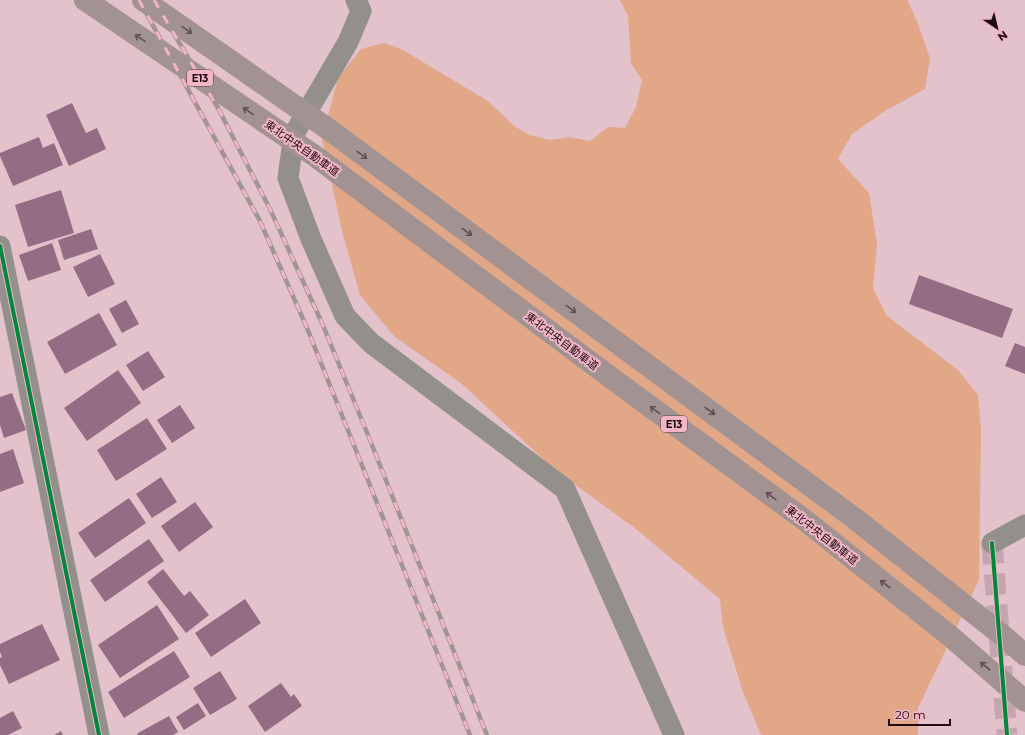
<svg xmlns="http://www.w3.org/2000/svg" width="1025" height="735" viewBox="0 0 1025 735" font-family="Montserrat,'Noto Sans JP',sans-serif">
<rect width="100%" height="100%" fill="#e3c2cc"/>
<path fill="#e1a787" d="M620,0H907L917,21L930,58L925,89L885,111L852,134L838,159L869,193L877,244L873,288L887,316L958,370L978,395L981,430L979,580L918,708V735H761L743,692L723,627L720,599L636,529L555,470L462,384L394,336L360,295L342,231L322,139L338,78L361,49L384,43L401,49L488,101L514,126L530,135L550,140L569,137L590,141L608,127L625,128L636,107L642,80L631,63L628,16Z"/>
<path fill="#936d84" d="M72,103L86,133L97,128L106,149L69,166L46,115Z
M39,137L43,148L54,143L63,165L13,186L0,156V153Z
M61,190L74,233L28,247L15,205Z
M91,229L98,249L64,260L58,240Z
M52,243L61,270L28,281L19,255Z
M100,254L115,284L88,297L73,267Z
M919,275L1013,309L1002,338L909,304Z
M126,300L139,324L122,333L109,309Z
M99,313L117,345L65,374L47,342Z
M1015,343L1025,347V374L1005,366Z
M148,351L165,377L143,391L126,365Z
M118,370L141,403L87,441L64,408Z
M12,393L26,430L4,438L0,425V397Z
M180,405L195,428L172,443L157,420Z
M147,418L167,449L116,481L97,450Z
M13,449L24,483L0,492V454Z
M161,477L177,502L152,518L136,494Z
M129,498L146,523L95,558L78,533Z
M195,502L213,527L179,552L161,526Z
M149,539L164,561L105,602L90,580Z
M163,569L184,596L190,591L209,615L186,633L147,582Z
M245,599L261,623L211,657L195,633Z
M157,605L179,639L120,678L98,645Z
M42,624L60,660L9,684L0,665V658L2,657L0,652V644Z
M174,651L190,677L124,718L108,692Z
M220,671L237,699L210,715L193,688Z
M281,683L291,697L294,694L302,706L265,732L248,706Z
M198,703L206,716L184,730L176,717Z
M13,711L22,728L8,735H0V718Z
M169,716L178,732L173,735H137L138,733Z
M61,731L63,735H54Z"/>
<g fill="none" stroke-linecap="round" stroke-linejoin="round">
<path stroke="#c5a6b0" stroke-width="21" stroke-dasharray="21 10" stroke-linecap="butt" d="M992,543L1007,735"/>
<path stroke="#93908b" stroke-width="21" d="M356,0L361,11L348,42L294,134L288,178L311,239L345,316L371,343L565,489L674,735
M0,246L99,735
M992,543L1025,525"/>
<path stroke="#a29392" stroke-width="22" d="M85,0L315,156L614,380L802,518L950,636L1025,701
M143,0L331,131L854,518L1002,635L1025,655"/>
<g stroke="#a29395" stroke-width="4.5">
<path id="rail" d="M139,0L260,221L307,328L470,735
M154,0L218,108L270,209L322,323L368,435L487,735"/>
</g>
<use href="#rail" stroke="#f1b5c6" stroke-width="3" stroke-dasharray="9" stroke-linecap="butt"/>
<g stroke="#f1b5c6" stroke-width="6">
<path id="cycleway" d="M0,246L99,735
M992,543L1007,735"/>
</g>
<use href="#cycleway" stroke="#00873e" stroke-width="4"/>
</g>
<defs><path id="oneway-shaft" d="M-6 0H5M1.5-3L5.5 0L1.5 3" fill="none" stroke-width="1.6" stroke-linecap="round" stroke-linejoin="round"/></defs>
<g stroke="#604e52">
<use href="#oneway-shaft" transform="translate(187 30) rotate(35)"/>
<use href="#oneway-shaft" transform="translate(140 38) rotate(-146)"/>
<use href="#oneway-shaft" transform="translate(248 111) rotate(-146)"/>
<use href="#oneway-shaft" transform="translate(362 155) rotate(36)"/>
<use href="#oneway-shaft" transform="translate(467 232) rotate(36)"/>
<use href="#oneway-shaft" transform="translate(571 309) rotate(36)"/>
<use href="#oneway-shaft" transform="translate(655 410) rotate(-144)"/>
<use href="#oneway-shaft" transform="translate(710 411) rotate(36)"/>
<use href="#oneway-shaft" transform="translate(771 496) rotate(-144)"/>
<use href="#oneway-shaft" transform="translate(885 584) rotate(-142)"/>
<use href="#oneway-shaft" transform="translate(985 666) rotate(-139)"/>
</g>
<g text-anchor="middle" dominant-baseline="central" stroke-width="4" stroke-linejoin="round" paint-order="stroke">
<g fill="#f1b5c6" stroke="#5d3d47" stroke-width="1">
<rect x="187" y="70" width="26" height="16" rx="3"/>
<rect x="661" y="416" width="26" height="16" rx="3"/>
</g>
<g font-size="10" font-weight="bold" fill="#1e0a11">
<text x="200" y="78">E13</text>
<text x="674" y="424">E13</text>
</g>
<g font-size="11" fill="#1e0a11" stroke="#f1b5c6">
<text transform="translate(302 148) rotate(35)">東北中央自動車道</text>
<text transform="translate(562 341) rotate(37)">東北中央自動車道</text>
<text transform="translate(822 535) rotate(38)">東北中央自動車道</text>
</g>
</g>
<g transform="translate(997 28) rotate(145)" stroke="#f1b5c6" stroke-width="3" paint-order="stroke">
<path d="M0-3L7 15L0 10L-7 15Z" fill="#1e0a11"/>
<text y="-6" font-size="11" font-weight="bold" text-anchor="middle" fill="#1e0a11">N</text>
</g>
<path d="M889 719v6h61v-6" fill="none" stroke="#1e0a11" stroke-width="2"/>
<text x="895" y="719" font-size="12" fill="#1e0a11" stroke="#f1b5c6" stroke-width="3" paint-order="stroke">20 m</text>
</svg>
